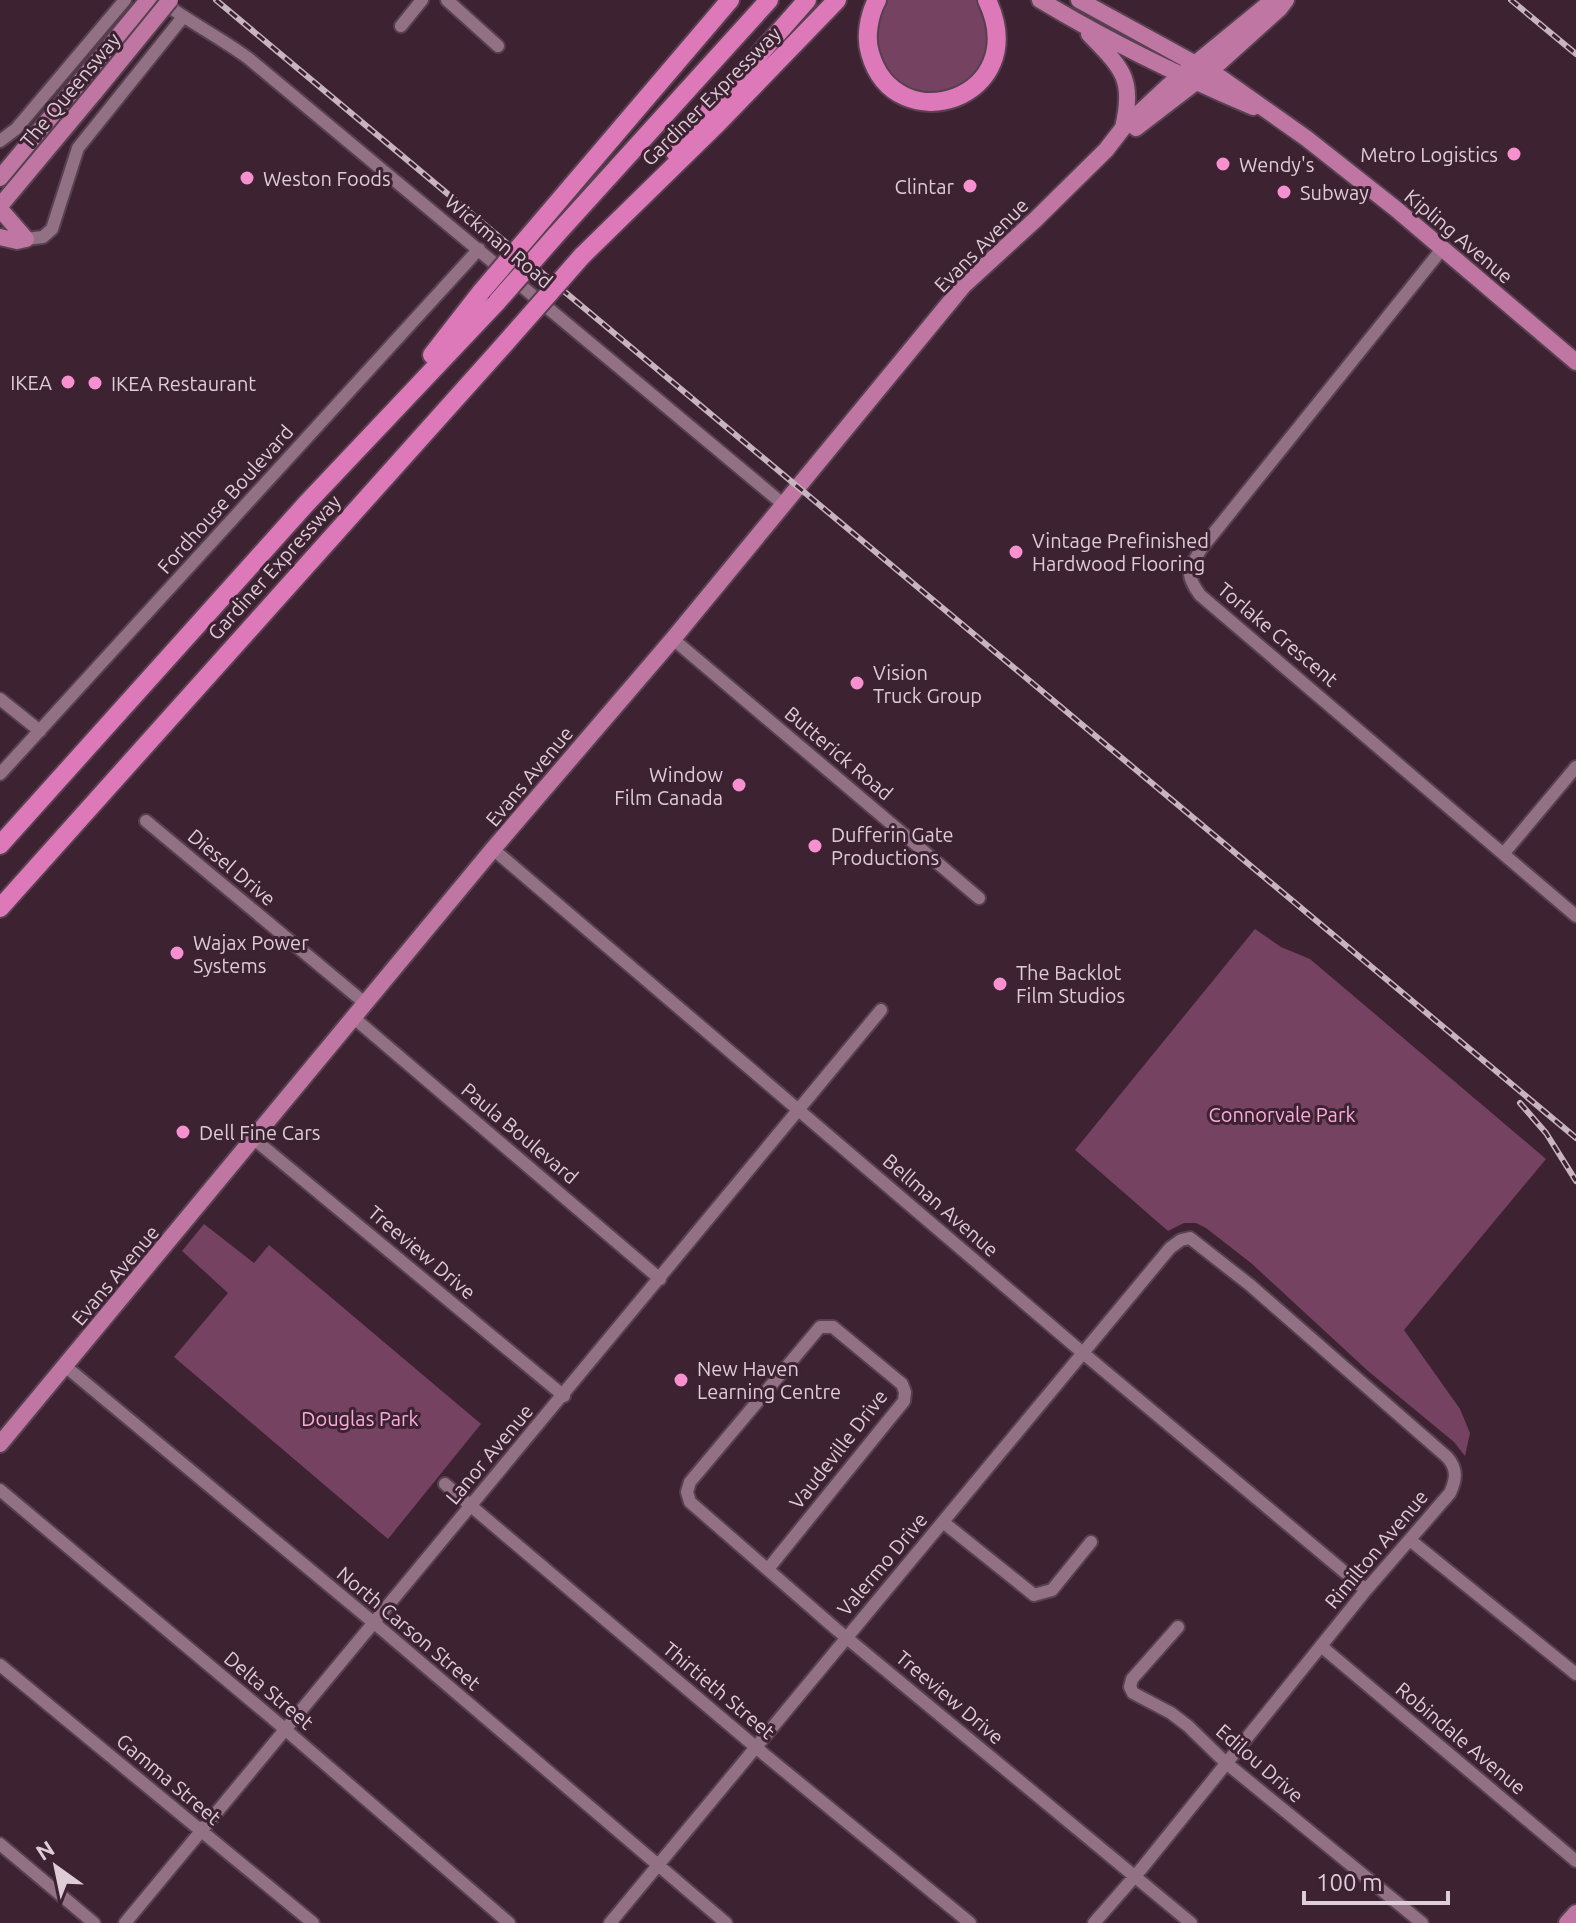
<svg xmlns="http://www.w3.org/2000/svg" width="1576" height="1923" viewBox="0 0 1576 1923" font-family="Ubuntu,sans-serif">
<rect width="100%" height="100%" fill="#3d2232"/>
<path fill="#754262" d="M883,0H977L987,27L986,48L981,66L967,83L950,92L912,94L882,71L874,28Z
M1255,929L1281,947L1310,959L1546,1159L1404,1330L1460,1409L1470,1433L1465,1456L1454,1442L1368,1371L1251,1263L1206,1228L1196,1223H1184L1168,1231L1075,1150Z
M204,1224L254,1263L269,1245L481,1424L388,1539L174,1357L228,1293L182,1251Z"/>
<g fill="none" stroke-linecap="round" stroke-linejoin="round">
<g stroke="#57404f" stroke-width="16">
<path id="minor" d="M159,0C188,21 219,37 248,58L783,504
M447,0L498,46
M401,26L422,0
M0,141L16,129L125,0
M26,239L43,237L52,229L78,148L183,17
M1442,249L1201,549C1188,571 1185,574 1200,595L1576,916
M673,639L979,898
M0,699L40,731
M0,774L479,249
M146,821L366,1004
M493,849L1083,1353L1366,1590
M1504,853L1576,767
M354,1018L660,1279
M254,1139L564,1396
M65,1366L385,1632L726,1923
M445,1484L765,1755L970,1923
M0,1490L272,1718L509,1923
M943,1522L1034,1595L1052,1590L1091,1542
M1410,1540L1576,1674
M768,1569L904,1401L905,1392L902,1384L833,1327H820L815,1333L690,1482L687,1492L690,1502L836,1629L1191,1923
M1178,1627L1132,1679L1130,1687L1133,1693L1171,1713L1188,1726L1225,1762L1422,1923
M1321,1646L1576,1861
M0,1665L313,1923
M0,1844L94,1923
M125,1923L881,1010
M610,1923L1170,1248L1181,1240L1190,1238L1250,1285L1447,1457C1458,1469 1456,1480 1450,1493L1366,1590L1142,1868L1094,1923"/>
</g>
<g stroke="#57404f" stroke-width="20">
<path id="major" d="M1040,0C1108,41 1180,76 1253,107
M1079,0L1221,78L1306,138L1396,209L1576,362
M1089,34C1123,69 1134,78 1123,128
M1136,128L1209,72L1280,8L1286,0
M0,178L148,0
M0,206L95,92
M0,209L26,239
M0,237L17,241L26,239
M0,1444L493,849L673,639L964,285L1035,220L1106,150L1123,128L1167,87L1273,0
M1567,1923L1576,1913"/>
</g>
<g stroke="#57404f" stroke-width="22">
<path id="highway" d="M877,0C869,15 865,37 870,53C895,143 1034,99 987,0
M674,151L807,0
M540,223L730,0
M556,235L769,0
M582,256L718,123L837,0
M432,355L481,292
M0,845L306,504L497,302
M0,908L502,347"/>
</g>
<use href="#minor" stroke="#917183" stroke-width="12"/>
<use href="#major" stroke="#bf76a3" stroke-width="16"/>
<use href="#highway" stroke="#dd79b8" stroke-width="18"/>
<g stroke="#c7b4bf" stroke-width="6">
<path id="rail" d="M216,0L1576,1138
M1511,0L1576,54
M1520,1103L1546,1133L1576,1181"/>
</g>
<use href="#rail" stroke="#3d2232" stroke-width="3" stroke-dasharray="9" stroke-linecap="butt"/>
<g stroke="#57404f" stroke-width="20" stroke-linecap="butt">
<path id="major-bridge" d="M95,92L170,0"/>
</g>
<g stroke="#57404f" stroke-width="22" stroke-linecap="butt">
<path id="highway-bridge" d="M481,292L540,223
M497,302L556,235
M502,347L582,256"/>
</g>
<use href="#major-bridge" stroke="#bf76a3" stroke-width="16"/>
<use href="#highway-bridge" stroke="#dd79b8" stroke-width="18"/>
</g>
<g fill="#f690cf" stroke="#3d2232" stroke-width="3">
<circle cx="1514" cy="154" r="8"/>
<circle cx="1223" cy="164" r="8"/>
<circle cx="247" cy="178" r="8"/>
<circle cx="970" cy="186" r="8"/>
<circle cx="1284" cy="192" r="8"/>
<circle cx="68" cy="382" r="8"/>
<circle cx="95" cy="383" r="8"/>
<circle cx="1016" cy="552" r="8"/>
<circle cx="857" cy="683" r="8"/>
<circle cx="739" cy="785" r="8"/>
<circle cx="815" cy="846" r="8"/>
<circle cx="177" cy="953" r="8"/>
<circle cx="1000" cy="984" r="8"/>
<circle cx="183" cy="1132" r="8"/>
<circle cx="681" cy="1380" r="8"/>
</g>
<g text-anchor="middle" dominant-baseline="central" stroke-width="6" stroke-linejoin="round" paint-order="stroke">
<g font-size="20" fill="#deccd6" stroke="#3d2232">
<text transform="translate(70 90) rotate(-50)">The Queensway</text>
<text transform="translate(711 96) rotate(-45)">Gardiner Expressway</text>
<text transform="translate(1459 236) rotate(40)">Kipling Avenue</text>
<text transform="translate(499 241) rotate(40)">Wickman Road</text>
<text transform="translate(981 245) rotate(-45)">Evans Avenue</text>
<text transform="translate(225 499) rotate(-48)">Fordhouse Boulevard</text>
<text transform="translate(274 567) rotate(-48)">Gardiner Expressway</text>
<text transform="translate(1278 634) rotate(40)">Torlake Crescent</text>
<text transform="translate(839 753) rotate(40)">Butterick Road</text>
<text transform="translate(529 776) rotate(-50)">Evans Avenue</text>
<text transform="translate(232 867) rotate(40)">Diesel Drive</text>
<text transform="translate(520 1133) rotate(40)">Paula Boulevard</text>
<text transform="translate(941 1205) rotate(41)">Bellman Avenue</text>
<text transform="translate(422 1252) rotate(40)">Treeview Drive</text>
<text transform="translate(115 1275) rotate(-50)">Evans Avenue</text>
<text transform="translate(838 1449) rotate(-52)">Vaudeville Drive</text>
<text transform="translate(489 1454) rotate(-50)">Lanor Avenue</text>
<text transform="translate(1376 1549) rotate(-50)">Rimilton Avenue</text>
<text transform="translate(882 1564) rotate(-50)">Valermo Drive</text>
<text transform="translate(409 1628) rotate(40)">North Carson Street</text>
<text transform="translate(269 1690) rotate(40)">Delta Street</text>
<text transform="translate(719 1690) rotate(40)">Thirtieth Street</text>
<text transform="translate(950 1697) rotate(40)">Treeview Drive</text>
<text transform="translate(1461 1738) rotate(40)">Robindale Avenue</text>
<text transform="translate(1260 1763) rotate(41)">Edilou Drive</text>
<text transform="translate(169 1779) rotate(40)">Gamma Street</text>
</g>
<g font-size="20" fill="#deccd6" stroke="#3d2232" text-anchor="start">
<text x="1498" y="154" text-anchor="end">Metro Logistics</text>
<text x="1239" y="164">Wendy's</text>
<text x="263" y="178">Weston Foods</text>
<text x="954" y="186" text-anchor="end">Clintar</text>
<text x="1300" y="192">Subway</text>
<text x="52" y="382" text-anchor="end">IKEA</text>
<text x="111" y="383">IKEA Restaurant</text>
<text x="1032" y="540">Vintage Prefinished<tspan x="1032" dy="23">Hardwood Flooring</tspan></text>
<text x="873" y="672">Vision<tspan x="873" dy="23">Truck Group</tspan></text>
<text x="723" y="774" text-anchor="end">Window<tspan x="723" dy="23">Film Canada</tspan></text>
<text x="831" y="834">Dufferin Gate<tspan x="831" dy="23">Productions</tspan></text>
<text x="193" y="942">Wajax Power<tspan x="193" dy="23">Systems</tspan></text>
<text x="1016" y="972">The Backlot<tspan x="1016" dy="23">Film Studios</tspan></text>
<text x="199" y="1132">Dell Fine Cars</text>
<text x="697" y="1368">New Haven<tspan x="697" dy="23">Learning Centre</tspan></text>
</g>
<g font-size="20" fill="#fbacdc" stroke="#3d2232">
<text x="1282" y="1114">Connorvale Park</text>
<text x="360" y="1418">Douglas Park</text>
</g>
</g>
<g transform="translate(56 1867) rotate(327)" stroke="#3d2232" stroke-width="6" paint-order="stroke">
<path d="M0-6L14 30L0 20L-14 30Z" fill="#deccd6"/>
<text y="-12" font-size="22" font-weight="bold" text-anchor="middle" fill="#deccd6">N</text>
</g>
<path d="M1304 1891v12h144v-12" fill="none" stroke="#deccd6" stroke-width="4"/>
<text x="1316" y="1891" font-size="24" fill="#deccd6" stroke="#3d2232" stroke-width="6" paint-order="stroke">100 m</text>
</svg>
